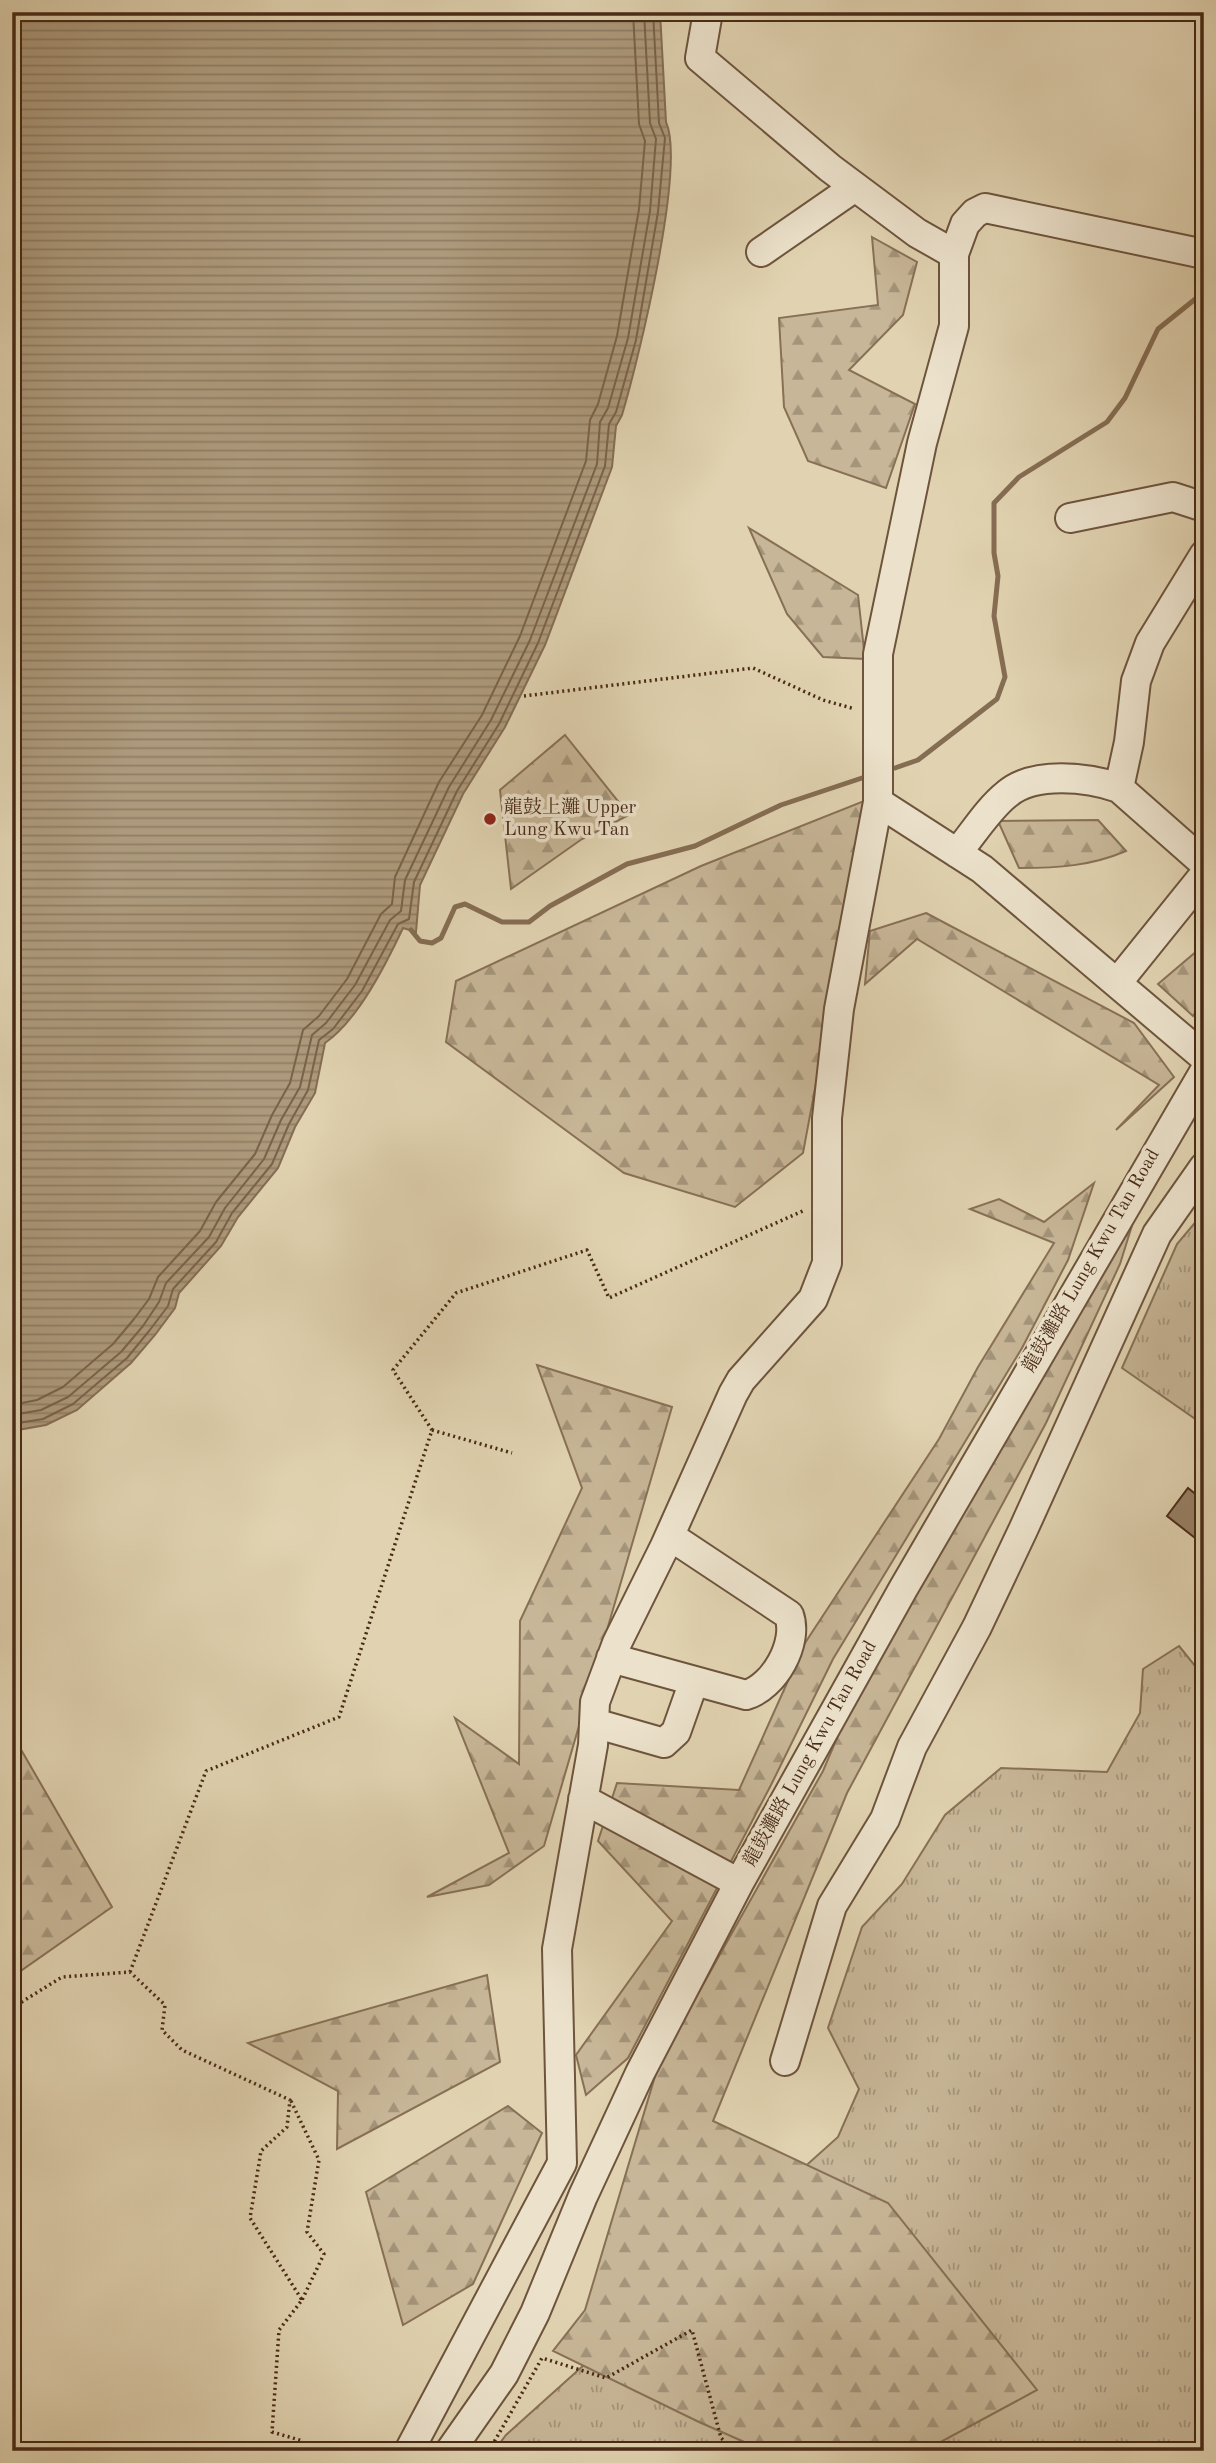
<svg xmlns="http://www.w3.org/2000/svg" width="1216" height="2463" viewBox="0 0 1216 2463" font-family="'Old Standard TT','Noto Serif TC',serif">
<defs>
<pattern id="grass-tufts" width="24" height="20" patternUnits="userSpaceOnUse" patternTransform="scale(1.75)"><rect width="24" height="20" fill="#c7b697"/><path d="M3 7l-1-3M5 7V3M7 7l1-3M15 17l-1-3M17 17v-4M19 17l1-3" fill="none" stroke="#a4947a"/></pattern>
<pattern id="forest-firs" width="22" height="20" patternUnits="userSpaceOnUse" patternTransform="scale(1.75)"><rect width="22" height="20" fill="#c7b697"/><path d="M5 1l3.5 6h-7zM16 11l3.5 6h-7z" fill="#a4947a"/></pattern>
<pattern id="water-rules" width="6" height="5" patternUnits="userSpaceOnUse" patternTransform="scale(1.75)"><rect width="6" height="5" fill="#ad9a7c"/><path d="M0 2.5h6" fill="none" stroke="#8f7e65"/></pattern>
</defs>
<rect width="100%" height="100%" fill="#e1d3b1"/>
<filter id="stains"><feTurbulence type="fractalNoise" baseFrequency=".00286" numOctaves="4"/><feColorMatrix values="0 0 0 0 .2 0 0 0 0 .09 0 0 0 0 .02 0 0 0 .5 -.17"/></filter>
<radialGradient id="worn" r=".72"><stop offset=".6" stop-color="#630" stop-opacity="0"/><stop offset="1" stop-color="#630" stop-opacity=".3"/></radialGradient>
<path fill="url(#grass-tufts)" stroke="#887056" stroke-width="2" d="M1204,1212V1425L1122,1368L1177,1244Z
M1179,1646L1204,1677V2451H494L506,2435L838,2137L859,2089L828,2028L862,1927L902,1884L945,1815L1001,1768L1107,1772L1140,1713L1143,1669Z"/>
<path fill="url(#forest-firs)" stroke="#887056" stroke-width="2" d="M872,237L917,262L903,315L849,370L915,404L886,488L808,461L784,407L779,318L878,305Z
M749,528L858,595L865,659L823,657L787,614Z
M565,735L629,815L582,839L511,889L500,790Z
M869,799L803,1153L735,1207L624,1173L446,1042L456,981L701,866Z
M1098,820L1126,851C1091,866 1058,868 1019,868L998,821Z
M926,913L1134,1023L1174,1077L1116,1130L1159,1085L917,939L865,984L870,931Z
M1204,945V1000L1193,1016L1158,984Z
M1094,1183L1068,1260L1022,1348L833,1659L771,1785L628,2058L586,2095L576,2055L672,1921L598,1841L617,1783L739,1790L805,1643L939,1439L978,1367L1054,1243L970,1209L999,1199L1044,1222Z
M1135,1216L1120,1264L1046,1423L847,1793L713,2121L888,2203L1037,2390L924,2451H765L699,2422L553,2351L585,2310L659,2063L823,1771L840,1731L984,1471Z
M537,1365L672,1407L544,1846L489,1885L427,1897L509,1853L455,1718L519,1764L520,1621L582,1488Z
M12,1734L112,1907L12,1977Z
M487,1975L500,2062L337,2149L338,2091L248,2043Z
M508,2106L542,2133L473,2284L403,2325L366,2192Z"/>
<path fill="url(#water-rules)" stroke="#856d53" stroke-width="2" d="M12,12H660L666,122C686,167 638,361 622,415L616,426L612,467L545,645L505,727L463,794L420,885L416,932L403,928C386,964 358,1020 325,1043L315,1093L295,1127L278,1168L238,1217L221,1246L179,1293L175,1308L155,1335L131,1363L77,1410L46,1425L12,1431Z"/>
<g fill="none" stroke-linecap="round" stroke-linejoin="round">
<path stroke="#7a6249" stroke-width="2" d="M12,1405L37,1400L63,1387L113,1344L134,1319L149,1299L158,1277L200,1231L216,1202L255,1154L272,1115L290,1083L303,1030L319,1016L347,979L381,914L392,904L395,877L439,782L482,715L520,636L586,461L590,420L598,404L617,336L639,209L645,141L639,124L633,12
M12,1415L41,1410L68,1397L121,1352L143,1326L159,1302L166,1283L209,1237L225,1208L264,1159L281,1120L300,1087L312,1035L326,1023L355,985L390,920L401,911L405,880L449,787L491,720L530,640L597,464L600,422L608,408L628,338L650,211L656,139L650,123L644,12
M12,1424L43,1419L73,1404L127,1358L149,1331L168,1306L173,1289L216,1242L232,1213L272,1164L289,1124L308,1090L319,1040L333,1029L362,991L398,924L409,919L414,882L457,791L499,724L538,643L605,466L609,424L616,412L636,340L658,212L665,138L659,123L653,12"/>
<path stroke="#856d53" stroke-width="5" d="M895,768L918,760L997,699L1005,677L994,616L998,576L994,553V503L1019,477L1107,422L1125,398L1158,329L1204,292
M411,930L420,941L432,943L441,938L455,907L465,904L502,922H529L550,906L627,864L695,846L781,805L868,776"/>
</g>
<path fill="#988267" stroke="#482a16" stroke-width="2" d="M1188,1488L1204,1501V1545L1167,1516Z"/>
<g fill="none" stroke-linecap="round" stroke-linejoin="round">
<g stroke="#6e543d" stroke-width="32">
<path id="minor" d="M708,12L700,58L830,168L917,233L954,254
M761,252L855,187
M1070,518L1173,497L1204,507
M1119,788L1129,742L1136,681L1150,643L1204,555
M878,802L982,869L1204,1057
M957,853C973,834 988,809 1007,794C1034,771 1088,777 1119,788L1204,863
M1117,983L1204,875
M611,1658L746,1695C774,1687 799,1643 789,1615L670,1536
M594,1723L664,1743L676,1732L694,1681
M583,1799L739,1883
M785,2061L832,1906L885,1819L912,1747L977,1627L1023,1530L1157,1234L1204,1167
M409,2451L562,2163L557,1949L593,1745L595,1702L617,1643L665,1546L733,1394L741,1380L813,1299L827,1263V1118L839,1009L878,802V654L922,443L954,326V254L965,224L975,213L985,208L1204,254
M450,2451L504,2374L535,2313L583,2196L640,2073L739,1883L903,1589L1204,1072"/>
</g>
<path stroke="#482a16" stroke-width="3.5" stroke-dasharray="2 3.5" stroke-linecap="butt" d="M524,696L753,668L823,700L855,709
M432,1430L512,1453
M130,1972L206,1771L339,1717L432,1430L393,1370L456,1293L587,1250L609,1298L805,1210
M12,2008L62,1977L130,1972L165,2005L162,2030L182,2050L290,2100L287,2127L261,2151L250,2218L302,2300L279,2330L272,2432L303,2441L299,2451
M291,2101L319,2160L307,2232L324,2254L302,2300
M489,2451L542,2358L606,2378L692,2330L721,2438L736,2451"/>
<use href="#minor" stroke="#ece2cc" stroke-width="28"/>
</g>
<circle fill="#8f2418" stroke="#ece2cc" stroke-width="2.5" cx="490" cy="819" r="7"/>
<g text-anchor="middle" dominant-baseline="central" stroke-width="7" stroke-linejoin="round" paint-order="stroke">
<g font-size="19" fill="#482a16" stroke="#ece2cc" text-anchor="start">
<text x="504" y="808">龍鼓上灘 Upper<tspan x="504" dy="22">Lung Kwu Tan</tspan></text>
</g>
<g font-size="19" fill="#482a16" stroke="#ece2cc">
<text transform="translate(1092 1261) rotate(-60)">龍鼓灘路 Lung Kwu Tan Road</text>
<text transform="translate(811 1754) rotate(-61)">龍鼓灘路 Lung Kwu Tan Road</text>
</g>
</g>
<rect width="1216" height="2463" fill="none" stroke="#e1d3b1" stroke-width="42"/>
<rect x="14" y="14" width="1188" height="2435" fill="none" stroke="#482a16" stroke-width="3.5"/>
<rect x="21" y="21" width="1174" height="2421" fill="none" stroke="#482a16" stroke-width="2"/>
<rect width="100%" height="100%" filter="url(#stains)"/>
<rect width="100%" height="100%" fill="url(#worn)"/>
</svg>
